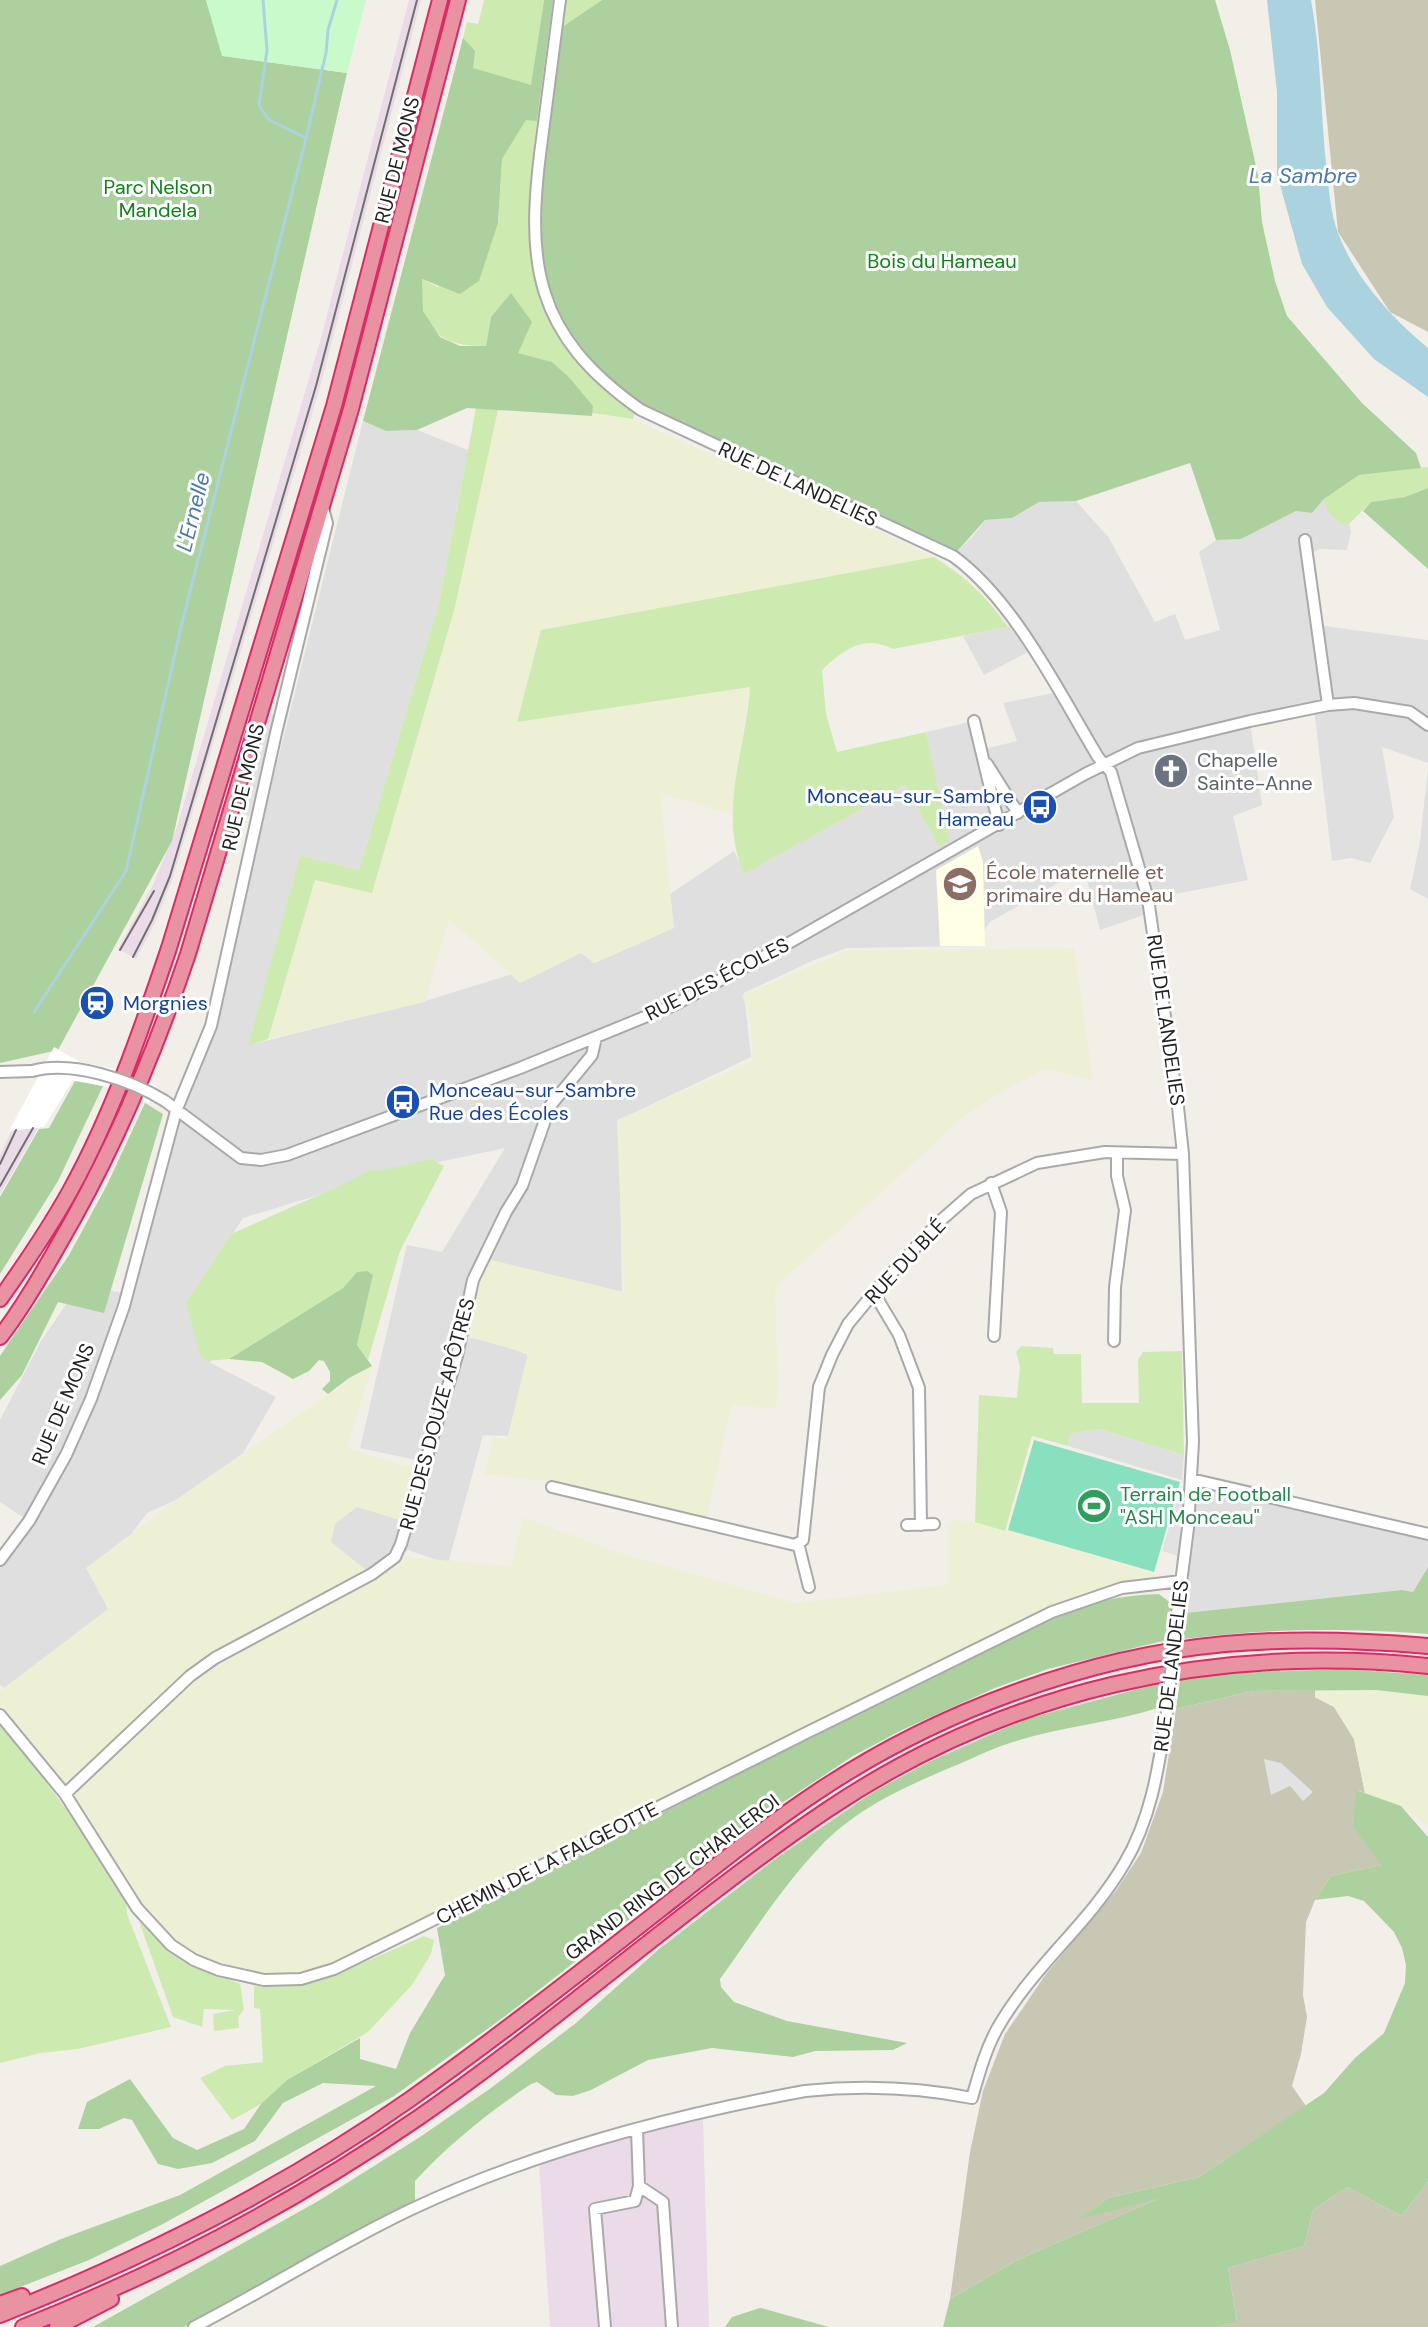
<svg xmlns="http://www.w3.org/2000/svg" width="1428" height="2327" viewBox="0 0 1428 2327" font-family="'DM Sans',sans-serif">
<rect width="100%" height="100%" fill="#f2efe9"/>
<path fill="#e0dfdf" d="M363,421L386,431L417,430L468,450L439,603L359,870L300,855L249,1045L425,1001L581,953L595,963L673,928L670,894L734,851L745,873L905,785L939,846L948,841L926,732L974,721L981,750L1017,741L1003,703L1058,692L1032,650L984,675L963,636L1008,627L1013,619L953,556L974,535L985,520L1012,518L1039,502L1076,501L1109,538L1155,622L1175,614L1185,640L1220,630L1199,552L1216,540L1241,539L1296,511L1312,513L1324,499L1327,511L1340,524H1349L1351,532L1347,550L1320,549L1307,555L1317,625L1428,640V763L1382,747L1394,817L1370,863L1351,858L1332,861L1314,709L1250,722L1262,805L1233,816L1248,880L1149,899L1150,913L1100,930L1084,868L990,922L974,946L847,948L814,960L744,993L751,1057L619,1120L622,1292L465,1332L529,1355L512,1436L483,1435L448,1564L408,1550L336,1592L312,1538L353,1486L408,1489L416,1460L360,1448L407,1245L442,1252L505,1148L397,1171L243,1218L192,1298L211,1363L276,1397L230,1475L147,1513L96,1582L112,1612L6,1689L0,1685V1553L29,1521L0,1502V1420L41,1341L80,1284L127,1294L176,1111L211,1026Z
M1428,767V899L1410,889L1420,842Z
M1099,1429L1184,1455L1182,1480L1068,1446L1070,1434Z
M1200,1485L1428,1539V1567L1413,1592L1402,1590L1185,1613L1186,1609H1183L1196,1489Z"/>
<path fill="#ebdbe8" d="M409,0H421L320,387L173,877L156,921L136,959L118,949L153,885L177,827L321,338Z
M38,1128L0,1194V1155L12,1130Z
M703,2119L709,2327H550L539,2164L613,2141Z"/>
<path fill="#ffffe5" d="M978,846L983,862L985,946H940L936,870Z"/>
<path fill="#c7c7b4" d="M1315,0H1428V332L1390,312L1338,232Z
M1315,1690V1697L1334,1707L1354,1739L1365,1793L1357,1790L1381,1865L1331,1876L1315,1900L1306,1922L1303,1995L1307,2017L1301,2054L1292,2086L1306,2106L1199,2177L1108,2198L1082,2218L1167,2195L1017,2260L950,2299L970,2152L983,2091L1005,2034L1046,1974L1117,1889L1141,1853L1163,1792L1176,1709L1253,1691Z
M1428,2182V2327H1216L1237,2320L1228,2268L1304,2246L1313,2210L1347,2187L1401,2216Z"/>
<path fill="#eef0d5" d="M498,410L592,416V413L633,419L934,557L541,630L518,722L750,686L731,814L660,793L674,928L594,963L581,953L520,983L449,919L425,1002L268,1039L315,880L372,892L455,607Z
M1074,948L1093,1080L1045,1069L993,1097L959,1120L888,1187L780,1282L775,1292L778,1384L776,1409L731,1405L707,1518L551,1482L484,1474L493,1437L507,1440L528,1353L468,1337L465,1325L473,1291L487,1259L624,1292L617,1120L753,1061L750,1018L742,995L847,951Z
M372,1366L347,1448L415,1469L403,1521L357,1507L335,1524L331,1542L366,1570L216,1652L172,1686L80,1775L72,1780L65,1781L59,1777L0,1706V1691L108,1609L86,1568L180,1497L346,1382L349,1378Z
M523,1517L614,1551L795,1603L948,1585V1522L957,1520L985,1523L1155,1574V1578L1102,1588L1043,1608L346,1958L313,1970L267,1975L220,1965L189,1951L171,1937L155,1922L137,1898L76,1802L75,1791L193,1678L216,1661L388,1571L394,1562L406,1557L511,1566Z
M1315,1690H1376L1428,1696V1826L1401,1806L1365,1793L1354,1739L1334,1707L1315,1697Z"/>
<path fill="#cdebb0" d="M484,0H544L531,86L472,68L463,38L467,22L478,24Z
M566,0H602L562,27Z
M526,119L537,121C528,201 519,279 568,349C585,374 612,394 635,413L633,419L592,413L593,406L570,378L552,362L518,353L491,317L486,346C458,346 434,342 423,311C420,302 422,288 422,279L438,287L498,223L502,159Z
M476,408L498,410L455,607L372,893L315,880L268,1039L248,1046L300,855L359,870L439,603Z
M1428,467V488L1405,497L1371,502L1349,524H1340L1327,511L1324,499L1359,475Z
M934,557C966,577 986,596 1008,627L893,649C863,634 844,650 822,670L826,714L837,752L926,732L949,841L939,847L905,785L744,874C717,811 746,751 750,687L517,722L541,630Z
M431,1159L444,1166L400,1251L368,1360L357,1345L373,1275L357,1272L343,1288L229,1359L207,1361L200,1356L186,1303L231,1234L344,1184L372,1169L378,1171Z
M1021,1346L1053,1348L1054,1354H1081L1082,1403H1139L1138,1360L1143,1352L1182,1351L1184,1455L1099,1429L1070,1434L1068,1446L1032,1436L1005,1531L975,1522L979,1395L1017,1398L1020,1366L1016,1352Z
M0,1724C47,1780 88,1838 126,1901L127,1914L171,2027L78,2049L41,2053L0,2063Z
M139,1921L188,1962L240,1984L244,2010L238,2017L239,2028L214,2031L213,2014L235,2010L204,2009L202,2027L173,2017Z
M424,1936L434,1940L431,1954L412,1985L368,2032L287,2080L261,2104L232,2120L200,2078L225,2066L263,2062L260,2009L254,2008V1986C315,1990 370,1959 424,1936Z"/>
<path fill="#add19e" d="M0,0H206L223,56L347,73L172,841L58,1050L0,1063Z
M544,0H553L537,121L526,120L502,159L498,223L479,281L460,294L422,279L423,311L440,337L460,346H486L491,317L511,293L532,322L518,353L552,362L570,378L593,406L592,416L467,408L417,430L386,431L363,421L463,38L475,51L473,68L531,85Z
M602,0H1215L1230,50L1258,175L1262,222L1275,281L1287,316L1362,403L1416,453L1421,468L1359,475L1324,499L1312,513L1296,511L1241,539L1216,540L1190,463L1076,501L1039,502L1012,518L985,520L953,556L641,410C617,386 591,361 571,333C514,250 549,120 562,27Z
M1428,488V569L1363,511L1371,502L1405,497Z
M75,1081L103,1086L58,1181L0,1274V1197L39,1129L49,1128Z
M145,1103L163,1114L104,1313L58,1302L22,1375L0,1400V1356L69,1255L107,1185Z
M367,1271L373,1275L357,1345L372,1366L349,1378L328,1394L322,1389L330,1381V1372L324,1361L319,1360L309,1371L293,1379L262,1362L229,1359L343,1288L357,1272Z
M1428,1567V1634C1342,1628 1269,1628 1183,1639L1185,1613L1402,1590L1413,1592Z
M1159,1594L1172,1604L1167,1640L1048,1669L995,1688L902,1730L853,1756L758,1819L504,2017L394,2096L161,2225L89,2260L0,2295V2266L61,2239L180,2195L376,2086L323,2083L283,2103L255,2141L212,2163L178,2169L158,2164L132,2120L124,2118L99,2129H78L87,2102L130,2079L173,2138L197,2150L244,2129L261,2104L287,2080L360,2038V2059L396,2069L410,2033L445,1975L437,1928L983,1649C1045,1620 1088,1596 1159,1594Z
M1341,1669L1428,1675V1696L1376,1690L1253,1691L1176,1709L1180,1680L1234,1673Z
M1161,1683L1158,1708C1110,1723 1059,1727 1010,1743C993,1748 976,1757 959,1764C909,1785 857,1807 819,1848C781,1888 752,1935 720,1979L721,1987L734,2002L787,2021L907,2043L893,2050L815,2051L793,2057L712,2048L648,2060L591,2090L573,2096L556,2095L537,2082L531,2084C489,2112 449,2144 415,2181V2202L184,2327H93L320,2200L420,2137L491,2088L576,2023L659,1949L778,1857L875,1791L929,1762L1026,1719Z
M1356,1790L1401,1806L1428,1837V2182L1401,2216L1347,2187L1313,2210L1304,2246L1228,2268L1237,2321L1216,2327H943L950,2299L1017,2260L1160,2198L1080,2219L1108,2198L1199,2177L1324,2093L1355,2058L1384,2033L1405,1983L1406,1965L1402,1948L1394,1932L1364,1901L1348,1896L1315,1900L1331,1876L1381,1865L1353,1826Z
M760,2308H761L829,2327H725L732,2317Z"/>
<path fill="#c8facc" d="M206,0H366L347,73L222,56Z"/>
<path fill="#88e0be" d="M1034,1440L1180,1482L1154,1572L1008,1530Z"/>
<path fill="#e2e2e2" d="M266,714L283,715L255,819L239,811Z
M1179,1494L1184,1496L1178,1556L1162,1551Z
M1264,1759L1281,1763L1313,1792L1303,1801L1290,1786L1271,1795Z"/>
<path fill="#aad3df" d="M1267,0H1311C1322,57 1320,114 1327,172C1329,191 1331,214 1338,233C1355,278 1391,317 1428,348V397L1374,359L1327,307L1302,264L1277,174V92Z"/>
<path fill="#fff" d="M54,1047L80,1062L129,1072L157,1086L149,1103L123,1090L73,1080L44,1127L9,1131Z"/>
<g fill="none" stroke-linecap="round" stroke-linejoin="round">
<path stroke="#aad3df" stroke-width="3" d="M263,0L267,50L259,105L269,120L306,138
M34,1012L126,871L181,627L306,138L326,53L328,30L337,0"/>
<g stroke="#a9a9a9" stroke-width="14">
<path id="minor" d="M560,0C554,46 548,93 542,139C525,263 533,334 641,410L953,556C1014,600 1059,692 1098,757L1111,772L1148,899L1178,1107L1183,1154L1193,1442L1188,1528L1177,1614
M1305,540L1328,705
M974,721L999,825
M987,764L1018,813
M0,1072L32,1071
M165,1101L241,1158L261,1160L287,1155L520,1068L674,1005L787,944L1085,774L1138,748L1250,721L1328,705L1354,703L1410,712L1428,725
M991,1183L1001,1212L994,1336
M874,1293L899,1335L919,1388L921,1525
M1114,1341L1115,1287L1125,1210L1117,1176V1153
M1191,1479L1428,1534
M552,1487L795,1545L803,1540L819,1387L832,1355L848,1324L877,1289L939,1222L971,1194L1037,1163L1105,1152L1183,1154
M907,1525L934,1524
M798,1543L809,1587
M0,1560L29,1521L66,1455L91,1399L124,1306L176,1111L211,1026L276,733L327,523L323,508
M0,1715L65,1794L137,1908L171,1945L194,1960L219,1970L264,1980L301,1979L334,1969L409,1932L804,1734L1052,1612L1122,1588L1181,1581
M65,1794L190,1676L215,1658L372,1574L395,1557L401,1544L457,1356L473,1280L506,1212L522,1186L550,1106L592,1055L596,1037
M639,2186L663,2202L672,2327
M194,2327C268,2289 339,2243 414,2208C536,2151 674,2115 805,2091C862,2085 916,2087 972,2098C979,2074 985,2051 997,2029C1031,1968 1089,1924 1124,1864C1152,1818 1159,1764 1167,1712
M605,2327L595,2209L635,2201L639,2186L637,2130"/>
</g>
<g stroke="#dc2a67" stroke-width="18">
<path id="highway" d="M0,1299C25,1264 49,1229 70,1191C112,1115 141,1031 169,948L334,406L440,0
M0,1337C22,1309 41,1276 59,1244C113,1152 154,1055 188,954L351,409L458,0
M0,2304L22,2296
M0,2315C144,2258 282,2189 409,2100C495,2039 578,1974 661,1909C712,1869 763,1828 817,1792C935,1713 1084,1657 1225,1644C1293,1638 1360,1640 1428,1646
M23,2327C162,2272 294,2203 418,2118C558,2021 685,1906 827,1810C1007,1689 1213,1644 1428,1666
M57,2327L111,2299"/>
</g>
<use href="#minor" stroke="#fff" stroke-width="10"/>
<use href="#highway" stroke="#e892a2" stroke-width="14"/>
<path stroke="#707070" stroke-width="2" d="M120,950L154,891
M133,957L152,920L170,876L316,386L417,0
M0,1164L16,1130
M0,1186L33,1128"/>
<g stroke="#a9a9a9" stroke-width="14" stroke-linecap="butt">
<path id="minor-bridge" d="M32,1071C72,1060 131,1080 165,1101
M1167,1712L1177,1614"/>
</g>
<use href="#minor-bridge" stroke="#fff" stroke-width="10"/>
</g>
<defs>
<g id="church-disc" transform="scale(1.8)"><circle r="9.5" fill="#6b7280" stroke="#fff"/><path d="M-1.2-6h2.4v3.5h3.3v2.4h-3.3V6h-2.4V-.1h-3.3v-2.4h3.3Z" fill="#fff"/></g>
<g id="bus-disc" transform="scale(1.8)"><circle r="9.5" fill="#1a4fb4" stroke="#fff"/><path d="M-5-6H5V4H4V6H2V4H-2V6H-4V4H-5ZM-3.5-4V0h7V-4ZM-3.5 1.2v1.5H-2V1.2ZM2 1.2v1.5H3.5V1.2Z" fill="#fff"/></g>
<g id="school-disc" transform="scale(1.8)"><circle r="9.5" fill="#8d6e63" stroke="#fff"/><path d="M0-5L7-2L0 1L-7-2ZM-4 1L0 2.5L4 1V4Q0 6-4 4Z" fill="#fff"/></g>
<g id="station-disc" transform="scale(1.8)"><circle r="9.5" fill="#1a4fb4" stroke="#fff"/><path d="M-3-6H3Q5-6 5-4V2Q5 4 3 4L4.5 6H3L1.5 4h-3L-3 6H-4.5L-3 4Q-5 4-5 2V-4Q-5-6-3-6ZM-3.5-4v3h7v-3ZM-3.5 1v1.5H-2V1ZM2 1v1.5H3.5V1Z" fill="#fff"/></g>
<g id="stadium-disc" transform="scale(1.8)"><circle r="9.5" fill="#2e9e5b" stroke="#fff"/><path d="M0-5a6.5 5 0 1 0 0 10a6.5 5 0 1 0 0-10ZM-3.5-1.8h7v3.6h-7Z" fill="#fff"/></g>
</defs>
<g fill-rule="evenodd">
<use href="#church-disc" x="1171" y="771"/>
<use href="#bus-disc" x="1040" y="807"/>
<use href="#school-disc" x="960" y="884"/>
<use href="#station-disc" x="97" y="1003"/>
<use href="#bus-disc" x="403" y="1102"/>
<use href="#stadium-disc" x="1094" y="1506"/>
</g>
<g text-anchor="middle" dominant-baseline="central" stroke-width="6" stroke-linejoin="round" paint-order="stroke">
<g font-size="20" fill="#222" stroke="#fff">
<text transform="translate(397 160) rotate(-76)">RUE DE MONS</text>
<text transform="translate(798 484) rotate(25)">RUE DE LANDELIES</text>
<text transform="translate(243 787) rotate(-77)">RUE DE MONS</text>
<text transform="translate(717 979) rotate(-27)">RUE DES ÉCOLES</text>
<text transform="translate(1166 1020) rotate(82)">RUE DE LANDELIES</text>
<text transform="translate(905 1261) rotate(-47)">RUE DU BLÉ</text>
<text transform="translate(63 1404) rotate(-67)">RUE DE MONS</text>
<text transform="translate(437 1414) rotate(-75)">RUE DES DOUZE APÔTRES</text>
<text transform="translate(1171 1666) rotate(-83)">RUE DE LANDELIES</text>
<text transform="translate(547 1863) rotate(-27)">CHEMIN DE LA FALGEOTTE</text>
<text transform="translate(672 1877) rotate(-37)">GRAND RING DE CHARLEROI</text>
</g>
<g font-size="20" fill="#0c8416" stroke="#fff">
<text x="158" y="187">Parc Nelson<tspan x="158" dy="23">Mandela</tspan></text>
<text x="942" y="261">Bois du Hameau</text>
</g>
<g font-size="20" fill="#5b616d" stroke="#fff" text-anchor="start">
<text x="1197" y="760">Chapelle<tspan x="1197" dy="23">Sainte-Anne</tspan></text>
</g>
<g font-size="20" fill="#164399" stroke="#fff" text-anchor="start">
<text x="1014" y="796" text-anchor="end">Monceau-sur-Sambre<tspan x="1014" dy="23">Hameau</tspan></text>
<text x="123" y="1003">Morgnies</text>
<text x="429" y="1090">Monceau-sur-Sambre<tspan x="429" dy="23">Rue des Écoles</tspan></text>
</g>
<g font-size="20" fill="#785e54" stroke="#fff" text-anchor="start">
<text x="986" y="872">École maternelle et<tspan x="986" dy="23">primaire du Hameau</tspan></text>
</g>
<g font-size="20" fill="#27864d" stroke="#fff" text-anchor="start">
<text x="1120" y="1494">Terrain de Football<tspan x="1120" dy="23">"ASH Monceau"</tspan></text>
</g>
<g font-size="22" font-style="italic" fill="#4a7aab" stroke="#fff">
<text x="1303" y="175">La Sambre</text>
<text transform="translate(193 512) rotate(-76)">L'Ernelle</text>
</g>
</g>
</svg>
